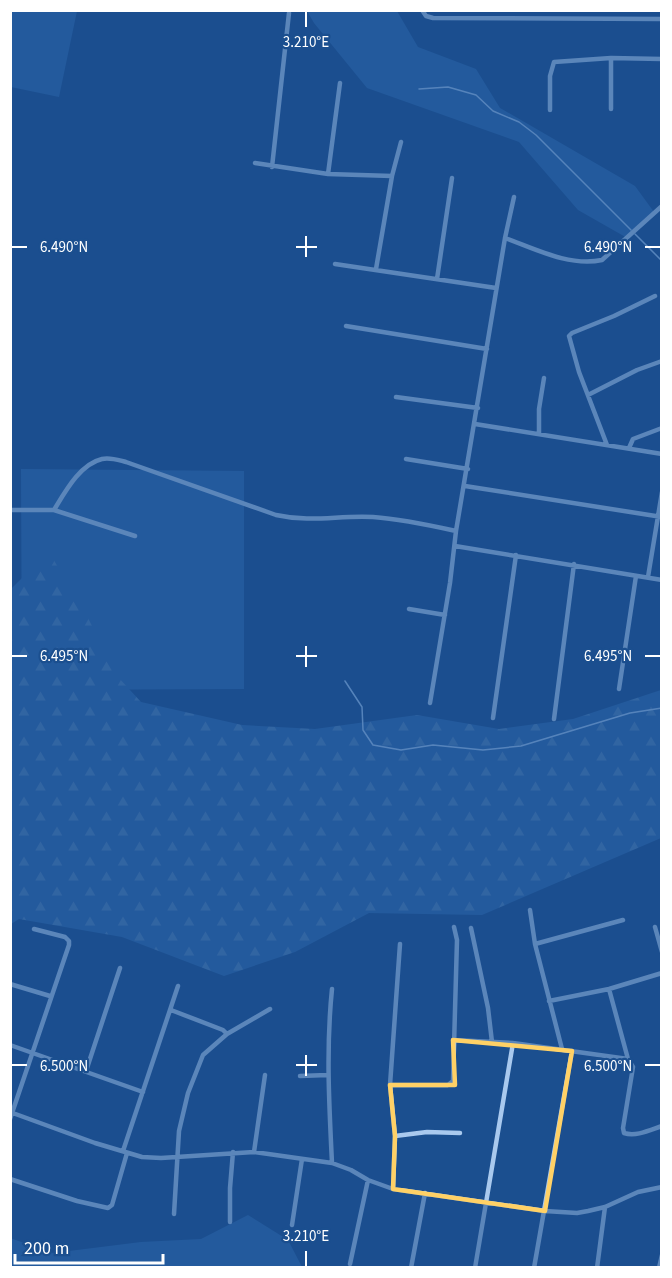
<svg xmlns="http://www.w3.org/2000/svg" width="672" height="1278" viewBox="0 0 672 1278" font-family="'Source Sans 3',sans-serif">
<defs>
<pattern id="forest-firs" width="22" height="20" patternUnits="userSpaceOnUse" patternTransform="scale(1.5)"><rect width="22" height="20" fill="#2e69ad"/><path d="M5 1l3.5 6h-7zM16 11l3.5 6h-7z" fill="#4d80b9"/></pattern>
</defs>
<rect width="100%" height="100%" fill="#1b4f8f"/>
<path fill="#2e69ad" d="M11,10L77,11L59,97L11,87Z
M307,11H397L418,47L476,69L500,108L635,186L654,212L629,239L578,210L519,142L367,88L314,23Z
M21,469L244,471V689L22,690Z
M248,1215L288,1240L302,1267H11L10,1238L53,1253L141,1242L201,1239Z"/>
<path fill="url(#forest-firs)" d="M52,557L89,620L118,677L141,702L242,725L315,729L417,715L499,729L573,719L661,690V838L482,915L369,913L295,952L224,976L122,937L19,919L11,924V589L31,569Z"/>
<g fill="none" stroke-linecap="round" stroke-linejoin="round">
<path stroke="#9cc4f0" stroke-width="1.5" d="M419,89L448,87L476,95L493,111L519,122L536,135L631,230
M635,234L662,261
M345,681L362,707L363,730L373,745L401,750L433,745L483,750L521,746L630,713L662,708"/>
<path stroke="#a9c9ee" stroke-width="4.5" d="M422,10L426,16L433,18L662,19
M611,58V109
M550,110V76L554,62L611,58L662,59
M255,163L328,174L392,176
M272,167L289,13
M328,174L340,83
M505,238L514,197
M335,264L496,288
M376,269L392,176L401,142
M437,279L452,178
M346,326L487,349
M588,395L637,370L662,361
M396,397L478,408
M475,424L662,454
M539,434V409L544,378
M607,445L579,372L569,336L572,333L614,316L655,296
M629,448L633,439L662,428
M406,459L468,469
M465,486L662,517
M10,510H54L135,536
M54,510C65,492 80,464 102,459C110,457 118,460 126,462L276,515C312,523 338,515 373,517C401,519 429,525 456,531
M455,546L662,580
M648,577L662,492
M409,609L445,615
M619,689L636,576
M430,703L450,583L456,531L505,238C535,249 570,267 602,260L662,206
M493,718L516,555
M554,719L574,564
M530,910L535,944L562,1049
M655,927L662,952
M471,928L488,1008L492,1042
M535,944L623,920
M10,984L50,996
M609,989L628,1059L633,1067L623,1128L624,1133C636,1137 650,1130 662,1126
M549,1001L609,989L662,973
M171,1010L223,1030L227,1034
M453,1040L513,1043L628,1059
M10,1045L143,1092
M86,1071L120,968
M300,1076L327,1075
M390,1085H448L453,1081L457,940L454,927
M10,1112L95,1143L142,1157L161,1158L254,1152L332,1163L351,1170L368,1180L393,1189L545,1211L577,1213L588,1211L605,1207L638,1192L662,1187
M10,1119L69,945V941L65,937L34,929
M395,1136L427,1132L460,1133
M123,1151L178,986
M254,1152L265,1075
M332,1163C329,1103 326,1048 332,989
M10,1179L77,1201L108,1208L112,1205L127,1153
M393,1189L395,1136L390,1085L400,944
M174,1214L179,1131L188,1093L203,1055L227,1034L270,1009
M230,1222V1188L233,1152
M292,1225L302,1159
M350,1264L368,1180
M411,1268L425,1193
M475,1268L513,1043
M534,1268L572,1051
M597,1268L605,1207
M659,1268L662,1255"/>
</g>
<path d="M0 0H672V1278H0ZM453,1040L572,1051L545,1211L393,1189L395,1136L390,1085H455Z" fill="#1b4f8f" fill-opacity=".55" fill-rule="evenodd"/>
<path fill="none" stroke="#ffd166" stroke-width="4.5" stroke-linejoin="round" d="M453,1040L572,1051L545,1211L393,1189L395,1136L390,1085H455Z"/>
<path fill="none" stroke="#fff" stroke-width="2" d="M306,12V27M306,236V257M12,247H27M296,247H317M645,247H660M306,646V667M12,656H27M296,656H317M645,656H660M306,1055V1076M12,1065H27M296,1065H317M645,1065H660M306,1251V1266"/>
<g font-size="15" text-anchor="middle" fill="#fff" stroke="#1b4f8f" stroke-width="4.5" stroke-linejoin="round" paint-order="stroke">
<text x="306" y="47">3.210°E</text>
<text x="608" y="252">6.490°N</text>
<text x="64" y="252">6.490°N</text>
<text x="64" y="661">6.495°N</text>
<text x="608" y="661">6.495°N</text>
<text x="64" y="1071">6.500°N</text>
<text x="608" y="1071">6.500°N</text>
<text x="306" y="1241">3.210°E</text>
</g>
<rect width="672" height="1278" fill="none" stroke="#ffffff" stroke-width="24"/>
<path d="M15 1254v9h148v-9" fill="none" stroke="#ffffff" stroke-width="3"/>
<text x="24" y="1254" font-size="18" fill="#ffffff" stroke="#1b4f8f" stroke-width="4.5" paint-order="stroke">200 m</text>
</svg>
